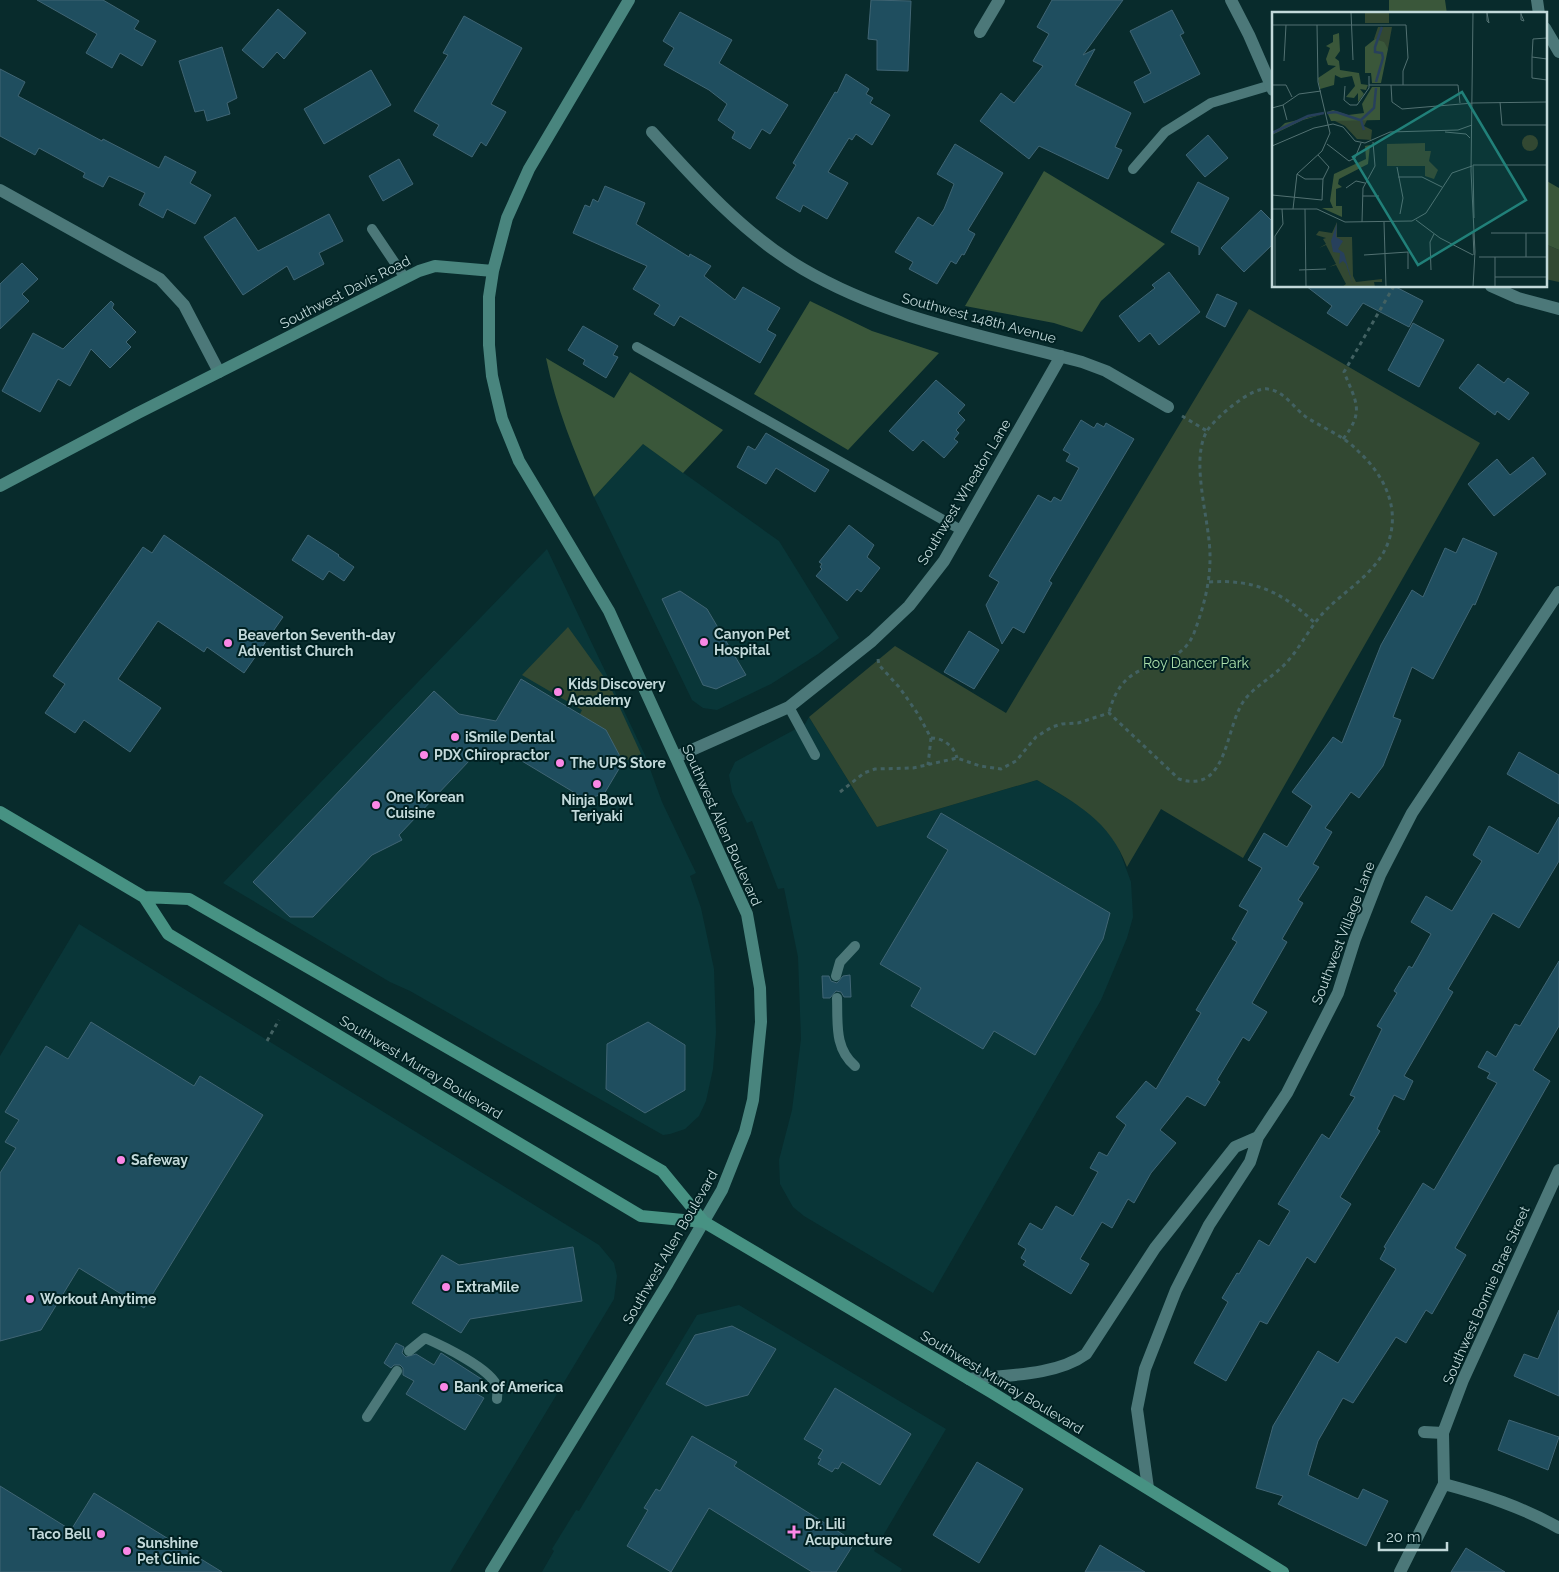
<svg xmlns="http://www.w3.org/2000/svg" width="1559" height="1572" viewBox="0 0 1559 1572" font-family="Raleway,sans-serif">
<rect width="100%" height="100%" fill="#082b2c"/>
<path fill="#093638" d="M643,444L779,541L839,638L818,654L771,684L717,710L703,708L692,700L594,497Z
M547,549L645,755L662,802L696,873L690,876L701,908L714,969L716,1033L713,1069L706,1101L699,1116L685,1129L670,1134L663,1135L410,991L390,982L223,883Z
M809,717L877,827L1037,780L1080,806L1100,821L1117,844L1131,882L1133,917L1127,938L1101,1000L933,1293L804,1216L793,1207L780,1184L779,1160L792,1110L801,1039L798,957L784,888L778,889L752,821L747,823L732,792L729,775L735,762L805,724Z
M79,924L599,1245L614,1263L617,1276L614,1299L450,1572H0V1056Z
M739,1305L946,1429L874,1551L902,1569L900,1572H542L554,1551L552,1549L576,1510L579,1511L697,1315Z"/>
<path fill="#324832" d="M1545,244L1559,250V282L1545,279Z
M1249,309L1480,443L1243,858L1161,809L1127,867C1110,821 1077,804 1037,780L877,827L809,717L895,646L1006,713Z
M568,627L609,684L641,754L623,762L580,714L582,710L522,675Z"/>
<path fill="#3a573a" d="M1389,0H1445L1447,14H1389Z
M1044,171L1165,244L1101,301L1082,332L1054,323L965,306Z
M1545,180L1559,188V250L1545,244Z
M810,301L872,331L939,353L848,450L754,394Z
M546,358L614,398L630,372L723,430L683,473L643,444L594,497C574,451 556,407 546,358Z"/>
<path fill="#1f4e5f" stroke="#406574" d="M37,0H103L139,21L134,29L156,41L142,66L120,53L112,68L86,53L97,34Z
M871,0L911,1L908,71L877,70V40L868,39Z
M1052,0H1123L1083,55L1095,49L1075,85L1131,113L1115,147L1122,150L1108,179L1039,146L1029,159L980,121L1001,93L1014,103L1043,66L1033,61L1049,34L1037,27Z
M278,9L306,33L284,59L277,52L263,68L242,50Z
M1172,10L1184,33L1180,35L1200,74L1144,103L1134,82L1151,73L1130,31Z
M680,12L732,40L719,63L788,105L770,134L762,129L750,149L732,138L735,132L718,120L727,104L709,90L664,65L674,48L663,41Z
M464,16L522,48L491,104L506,112L486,146L481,142L472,157L433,135L439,125L414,111L448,55L443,53Z
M222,47L237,98L227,103L230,114L207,121L204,110L195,112L179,61Z
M0,69L25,82L18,96L102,141L103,139L159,168L165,156L196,172L190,183L211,195L195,224L167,209L163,218L139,205L145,193L109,176L103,187L83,177L85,173L39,148L35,155L0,136Z
M371,70L391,105L324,144L304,109Z
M846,74L869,89L866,94L873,98L870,103L890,115L872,145L856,134L852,140L849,138L828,172L848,183L827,219L803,205L800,212L776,198L796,165L793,163L835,92L837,93Z
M1208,135L1228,158L1205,177L1186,155Z
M955,144L1003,173L968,230L975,234L964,255L962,254L956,264L951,261L937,284L909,269L913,262L895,252L918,217L933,226L944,209L954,184L937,174Z
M399,159L413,184L383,201L369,176Z
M1198,182L1229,198L1199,255V247L1171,232Z
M605,186L645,203L636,224L689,257L690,254L711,266L704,276L735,300L743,287L780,308L767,330L776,335L760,363L680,316L674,326L654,314L660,305L633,289L647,266L573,233L585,205L590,207L593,199L598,202Z
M1261,210L1273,222V244L1244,272L1221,248Z
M329,214L343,241L319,253L324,264L294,280L287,266L243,295L204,237L235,217L258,251Z
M22,263L38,279L22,294L29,301L0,329V284Z
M1169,272L1200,312L1159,345L1150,333L1139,342L1119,316L1155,288L1152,285Z
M1306,286H1394L1423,301L1409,327L1363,303L1347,326L1327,313L1332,306Z
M1217,294L1237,303L1225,327L1206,317Z
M111,301L114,304L112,308L136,332L126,342L131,347L110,368L91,349L70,386L58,379L40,412L2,391L33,333L63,349Z
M1413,323L1444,340L1419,387L1388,370Z
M583,326L618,346L613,355L618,357L606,378L583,364L585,360L568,350Z
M1478,364L1504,383L1508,378L1529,393L1509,420L1497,411L1495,415L1459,388Z
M936,380L965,405L958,413L965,420L956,430L959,433L954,439L958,442L944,458L923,440L913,451L889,431Z
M1081,420L1094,428L1097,423L1104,427L1106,423L1134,439L1049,581L1052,583L1024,633L1013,627L1002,644L986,605L999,582L989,576L1038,495L1051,502L1054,497L1061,501L1079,468L1066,461L1070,454L1063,450Z
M766,433L829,470L815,492L776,468L766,484L737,467L748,446L755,450Z
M1533,457L1546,474L1494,516L1468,484L1497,459L1510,475Z
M849,525L874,545L867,557L880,568L861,592L857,589L847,601L816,576L822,569L820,567L822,564L819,562Z
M164,535L283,617L244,673L207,647L204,652L158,621L118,679L161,708L130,752L84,720L75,733L45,713L65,684L53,676L143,547L152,553Z
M308,535L339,555L338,556L354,567L344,581L329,571L323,580L292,560Z
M1463,538L1497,553L1475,605L1473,604L1433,679L1412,667L1393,717L1401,720L1383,766L1359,798L1351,792L1325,828L1332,832L1313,864L1319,867L1298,900L1303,903L1282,939L1287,942L1252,1003L1267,1012L1249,1041L1243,1037L1217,1080L1220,1082L1205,1106L1187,1096L1160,1130L1176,1143L1151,1173L1134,1203L1128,1199L1112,1228L1102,1222L1080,1259L1089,1264L1071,1294L1023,1265L1026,1261L1021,1258L1026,1249L1018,1244L1030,1223L1042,1230L1056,1206L1073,1216L1098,1172L1090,1168L1099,1152L1107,1156L1126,1125L1116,1117L1146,1081L1156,1089L1201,1013L1196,1010L1237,942L1232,939L1248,911L1239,906L1262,868L1248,860L1264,833L1287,847L1312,806L1292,792L1333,737L1342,743L1381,645L1412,590L1423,597L1445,548L1456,553Z
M680,591L707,609L746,675L716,689L703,685L662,599Z
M969,631L999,650L974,689L944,672Z
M521,679L606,730L623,762L604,794L585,799L507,752L470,760L399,835L402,840L372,855L313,917H290L253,882L434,691L459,714L496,721Z
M1519,752L1559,775V804L1507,774Z
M941,813L1110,913L1103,939L1035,1055L994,1031L983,1049L911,1006L921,988L880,964L948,850L927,837Z
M1559,817V861L1519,928L1493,913L1448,989L1453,992L1404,1076L1413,1081L1404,1100L1394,1095L1377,1129L1380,1131L1340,1197L1351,1204L1315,1263L1307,1257L1267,1324L1260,1321L1226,1381L1194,1363L1228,1302L1222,1298L1237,1273L1239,1274L1259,1240L1269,1246L1290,1211L1278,1204L1298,1172L1322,1134L1329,1139L1355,1097L1350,1095L1382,1029L1377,1026L1397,993L1394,991L1409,966L1412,968L1431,934L1411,922L1426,896L1452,911L1482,861L1473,855L1489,826L1538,854Z
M1559,961V1026L1533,1070L1550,1081L1455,1248L1466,1255L1432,1314L1426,1310L1406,1343L1396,1337L1353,1403L1343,1398L1318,1441L1308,1475L1358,1499L1363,1489L1388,1501L1366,1546L1278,1504L1283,1496L1256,1488L1273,1426L1318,1351L1338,1363L1396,1269L1380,1259L1386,1248L1384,1247L1423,1183L1434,1190L1497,1083L1487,1078L1490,1073L1478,1067L1487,1051L1496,1057L1515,1024L1520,1026Z
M850,975L851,997H844L841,992L836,991L830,998H823L822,976H829L831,981L837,983L843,976Z
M91,1022L194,1086L200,1076L263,1115L144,1308L79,1268L41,1330L0,1341V1173L16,1148L5,1142L19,1120L5,1112L46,1046L68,1059Z
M648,1022L685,1045V1090L645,1113L606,1089L607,1044Z
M573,1247L582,1301L470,1319L461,1333L412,1303L442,1255L459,1265Z
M1559,1310V1396L1514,1376L1524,1354L1538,1359Z
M732,1326L776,1349L748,1395L706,1406L666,1384L695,1335Z
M396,1343L404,1347L402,1353L406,1357L416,1354L434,1365L441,1353L483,1380L475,1393L484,1398L465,1430L406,1394L414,1381L403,1375V1368L400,1365H394L391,1368L384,1363Z
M835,1388L911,1434L880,1485L842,1462L838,1469L835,1468L832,1472L818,1464L821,1459L818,1458L823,1450L804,1439Z
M1509,1420L1559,1437L1548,1470L1498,1450Z
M692,1436L737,1462L734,1466L855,1542L836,1572H812L709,1508L671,1572L627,1546L648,1510L644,1508L656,1489L660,1491Z
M977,1462L1023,1489L979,1563L933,1535Z
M0,1486L71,1530L94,1493L222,1572H0Z
M1100,1545L1145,1572H1085Z
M1466,1548L1505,1572H1451Z"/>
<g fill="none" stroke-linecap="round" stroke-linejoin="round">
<path stroke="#426162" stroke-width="3" stroke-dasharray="4 4" stroke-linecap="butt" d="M1182,416L1207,431
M1343,439C1365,411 1356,402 1344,372L1394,286
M1209,582C1255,579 1282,592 1315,623
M878,659L879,665L899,687L918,714L931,738L928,765
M931,738C943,738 954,746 957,758
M840,792L864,773L875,769L913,768L957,758L980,766L1001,769L1016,761L1036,737L1052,727L1062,724L1078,723L1109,713L1179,779C1230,795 1224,724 1246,698C1257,685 1274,676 1286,663C1301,647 1310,626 1326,610C1348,588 1379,571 1389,540C1400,506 1383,474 1358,451C1344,436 1323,428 1306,417C1294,408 1284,391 1268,389C1252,386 1215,418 1207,431C1189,462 1211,523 1210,559C1210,584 1203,609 1194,633C1176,677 1124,650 1109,713
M267,1041L279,1020"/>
<path stroke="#4c7879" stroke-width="10" d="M1133,169L1165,132L1211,103L1271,85
M372,229L405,278
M637,347L961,530
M789,707L815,755
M836,976L840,962L855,946
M837,998C838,1023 834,1048 855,1066
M409,1351L425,1338C441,1345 492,1369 497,1387C498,1390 497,1395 497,1399
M367,1417L397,1371"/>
<path stroke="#4c7879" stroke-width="12" d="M1231,0L1249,35L1273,90
M1537,0L1539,14
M1545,28L1559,52
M980,32L999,0
M652,132C697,182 745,235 803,269C890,320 987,336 1082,362L1106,371L1168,407
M0,190L160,279L184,305L219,372
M1491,286L1518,298L1559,309
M676,757L789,707L872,641L909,606L944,561L1061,356
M969,1379C1005,1375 1056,1376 1086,1354L1155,1248L1235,1147L1258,1137
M1424,1432L1443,1433
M1444,1484C1485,1495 1522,1507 1559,1528
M1148,1488L1137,1409L1145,1369L1176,1290L1209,1225L1250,1162L1258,1137L1287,1093L1338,993L1355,939L1380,875L1412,813L1559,592
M1400,1572L1444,1484L1443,1433L1463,1380L1559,1170"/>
<path stroke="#49857e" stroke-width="12" d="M0,486L138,413L419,271L435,266L493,271
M491,1572L668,1283L722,1190L745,1132L753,1100L761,1022L760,988L747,914L609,611L519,461L502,419L492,376L489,345V297L493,271L507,218L529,169L629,0"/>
<path stroke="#479283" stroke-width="12" d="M0,812L144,897L168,934L641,1216L704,1222
M144,897L189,899L662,1171L704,1222L991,1392L1283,1572"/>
</g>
<g fill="#fa87e6" stroke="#002122" stroke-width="2">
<circle cx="704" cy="642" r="5"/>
<circle cx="228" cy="643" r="5"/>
<circle cx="558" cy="692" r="5"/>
<circle cx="455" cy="737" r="5"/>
<circle cx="424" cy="755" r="5"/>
<circle cx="560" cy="763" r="5"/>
<circle cx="597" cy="784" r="5"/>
<circle cx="376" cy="805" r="5"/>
<circle cx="121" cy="1160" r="5"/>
<circle cx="446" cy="1287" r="5"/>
<circle cx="30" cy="1299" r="5"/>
<circle cx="444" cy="1387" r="5"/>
<path d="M791.5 1524.5h5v5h5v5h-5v5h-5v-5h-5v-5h5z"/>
<circle cx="101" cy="1534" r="5"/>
<circle cx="127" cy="1551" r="5"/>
</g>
<g text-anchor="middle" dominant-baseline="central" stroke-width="4" stroke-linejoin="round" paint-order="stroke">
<g font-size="14" fill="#c2d9da" stroke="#002122">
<text transform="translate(345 292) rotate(-27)">Southwest Davis Road</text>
<text transform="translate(979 318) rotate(15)">Southwest 148th Avenue</text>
<text transform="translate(964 492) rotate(-59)">Southwest Wheaton Lane</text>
<text transform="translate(722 825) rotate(66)">Southwest Allen Boulevard</text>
<text transform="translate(1343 933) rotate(-69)">Southwest Village Lane</text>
<text transform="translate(421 1067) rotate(31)">Southwest Murray Boulevard</text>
<text transform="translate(670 1247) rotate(-60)">Southwest Allen Boulevard</text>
<text transform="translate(1486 1295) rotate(-66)">Southwest Bonnie Brae Street</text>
<text transform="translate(1002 1382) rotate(31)">Southwest Murray Boulevard</text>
</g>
<g font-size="14" font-weight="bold" fill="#c2d9da" stroke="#002122" text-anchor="start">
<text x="714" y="634">Canyon Pet<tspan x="714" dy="16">Hospital</tspan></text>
<text x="238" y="635">Beaverton Seventh-day<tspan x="238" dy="16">Adventist Church</tspan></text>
<text x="568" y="684">Kids Discovery<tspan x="568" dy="16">Academy</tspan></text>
<text x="465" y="737">iSmile Dental</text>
<text x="434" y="755">PDX Chiropractor</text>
<text x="570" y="763">The UPS Store</text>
<text x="386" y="797">One Korean<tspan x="386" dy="16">Cuisine</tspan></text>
<text x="597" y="800" text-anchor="middle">Ninja Bowl<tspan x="597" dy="16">Teriyaki</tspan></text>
<text x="131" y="1160">Safeway</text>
<text x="456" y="1287">ExtraMile</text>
<text x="40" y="1299">Workout Anytime</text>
<text x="454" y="1387">Bank of America</text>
<text x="805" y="1524">Dr. Lili<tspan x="805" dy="16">Acupuncture</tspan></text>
<text x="91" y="1534" text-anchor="end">Taco Bell</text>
<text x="137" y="1543">Sunshine<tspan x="137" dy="16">Pet Clinic</tspan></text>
</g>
<g font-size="14" fill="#abdfab" stroke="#002122">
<text x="1196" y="663">Roy Dancer Park</text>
</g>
</g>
<g transform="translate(1272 12)">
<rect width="275" height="275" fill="#082b2c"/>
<path d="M93,0H117V11H93ZM106,15H120L116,37L102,27ZM61,108H95L92,114L100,118L99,128L85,127L73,114ZM250 131a8 8 0 1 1 16 0a8 8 0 1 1-16 0ZM153,131V139H159L157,149L166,158L162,167L153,164V154H115V132ZM65,210V225H80L81,264L84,270L110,267V270H102L103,275H70L74,272L64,253L57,255L64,252L54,233L47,236L54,232L51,227L54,226L44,223L47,219L60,221Z" fill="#324832"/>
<path d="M67,21L68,39L63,46L67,49L68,58L87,61L89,72L96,73L94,78L88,77L92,82L86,90V81L82,86L74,85L83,74L80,64L69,66L63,63L62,73L48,77L46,66L64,54L56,53L54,47L58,36L54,34L61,30V23ZM103,27L112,30L116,37L109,71H100L99,61H93V35ZM100,75H108V108L59,109L55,100L61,98L76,103L92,101L90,92ZM52,102L31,108L0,123L13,111ZM98,133L96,152L67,167L66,172L70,175L64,177V194H70V205L50,196H61L58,189L62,162L94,147L93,134Z" fill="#3a573a"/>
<path d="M65,211L64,225L71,229L66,237L72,241L81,273L74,252L71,249L67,252L68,241L61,240L59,229Z" fill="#27405c"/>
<path fill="none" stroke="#27405c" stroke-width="2.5" d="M104,70L111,46L110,41L103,40V35L110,15M55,101L64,100L88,108M92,118L89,108L102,96L104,76M0,121L36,104L52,101"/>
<path fill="none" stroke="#527172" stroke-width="1" d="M79,0L81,48M215,0V9L217,11L215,1M249,0V8L252,9L249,2M0,13H134L136,46L131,59V73M275,26L261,27L260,45V66L275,68M260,45L275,47M12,49L14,13M0,73H14L20,85M97,73H186L188,91M119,73L120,90L130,97L201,91L275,90M73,74L72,88L78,93H85L97,76V64M228,90L230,113H275M11,93L15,108M0,96L11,93L27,82L49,79M173,120L194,122L198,126M55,132L77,149L83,146L89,131M0,134L42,116L61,112L71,115L83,129L93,131L118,120L186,118L200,113M46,143L57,155L51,167M201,153H275M201,153L202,206M125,155L131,186L128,202M25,162L33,167H51M126,165H150L170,175M74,176L84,169L93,171M0,183L50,188L51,167M91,184H107M0,197H45L73,210L140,209L154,201L180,161L200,154M21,197L25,162L50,139L58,121L46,70L45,13M33,197L34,275M144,208L168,226L201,243M90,210L91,176L103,154L101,130M112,210L114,275M201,221L202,243M219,221H275M254,221V245M92,243L136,240V257M207,245H275M27,258L54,257M159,258L158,230L162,222M223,265H275M3,275V224L11,212L10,197M201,275L203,240L199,159L201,0M223,275V245"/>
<path fill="#218079" fill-opacity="0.15" stroke="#218079" stroke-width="2.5" d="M190,80L254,188L146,253L81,145Z"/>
<rect width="275" height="275" fill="none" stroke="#c2d9da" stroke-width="2.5"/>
</g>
<path d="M1379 1542v8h68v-8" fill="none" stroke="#c2d9da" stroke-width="2.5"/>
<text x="1386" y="1542" font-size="15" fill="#c2d9da" stroke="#002122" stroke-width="4" paint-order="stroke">20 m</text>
</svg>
